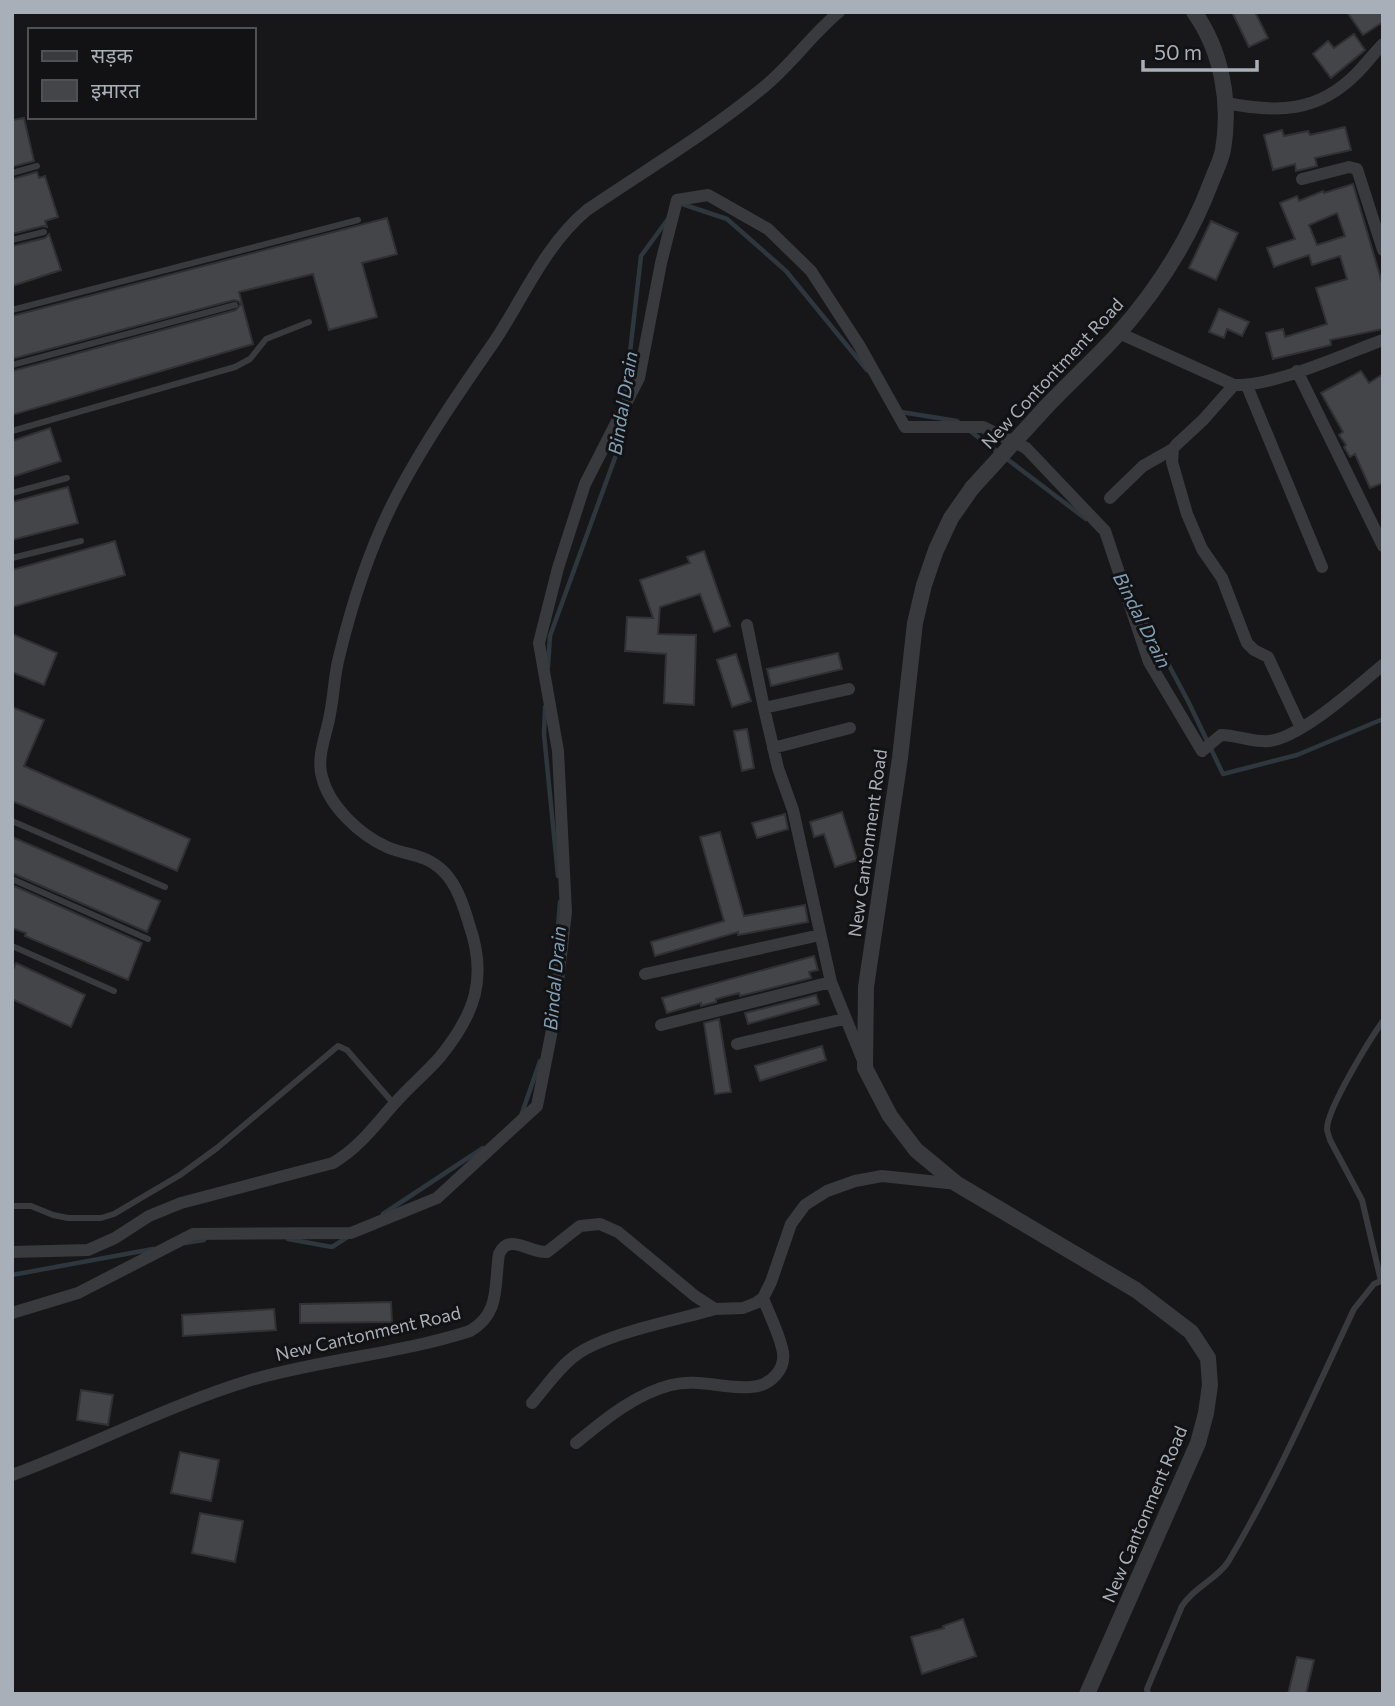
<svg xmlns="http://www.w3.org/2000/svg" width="1395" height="1706" viewBox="0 0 1395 1706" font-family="Commissioner,'Noto Sans Devanagari',sans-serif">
<rect width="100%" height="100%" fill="#171719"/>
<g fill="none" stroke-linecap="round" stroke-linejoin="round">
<path stroke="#2d373d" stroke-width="4.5" d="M682,204L727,219L786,271L867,370
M625,396L641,256L668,219
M901,412L957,421L960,424
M970,431L1086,519
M1133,598L1188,701L1223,774L1297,755L1383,719
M548,667L550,636L620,444L622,422
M545,707L544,734L558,876
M557,939L560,902
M521,1116L540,1061
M383,1214L483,1148
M288,1239L332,1247L349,1236
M185,1243L204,1240
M12,1275L153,1249"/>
</g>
<path fill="#434549" stroke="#313135" stroke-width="2" fill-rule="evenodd" d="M1232,12H1255L1268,38L1249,47Z
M1347,12H1383V22L1363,35Z
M1354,34L1365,50L1331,78L1313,54L1328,41L1334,48Z
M24,118L34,161L12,167V120Z
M1345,127L1351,150L1315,158L1317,166L1296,171L1295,164L1273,170L1264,135L1282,130L1284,136L1308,131L1310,135Z
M37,172L39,178L45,176L58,217L45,221L47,227L43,226L12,234V179Z
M1353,184L1383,286V329L1330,340L1331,345L1273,359L1266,333L1283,329L1285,337L1327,324L1316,288L1347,279L1340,256L1312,265L1309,255L1274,267L1267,248L1295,239L1280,203L1297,196L1299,201L1323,191L1324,193ZM1337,213L1345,236L1317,245L1309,225Z
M387,218L397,254L362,263L377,317L329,330L313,274L239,292L253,344L12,415V371L236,310L241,304L238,301L234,300L12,359V316Z
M1211,221L1238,233L1216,280L1189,268Z
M49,234L61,270L12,286V246L45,238Z
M1219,309L1249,322L1242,336L1227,329L1224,338L1209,332Z
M1361,371L1369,383L1383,374V483L1370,488L1355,454L1350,457L1344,447L1346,445L1339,435L1343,432L1321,393Z
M50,428L61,461L12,477V441Z
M68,487L78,523L12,540V502Z
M115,541L125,575L12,607V570Z
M704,551L730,626L714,632L700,594L660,607L658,634L696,635L694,705L664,703L666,654L625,651L627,617L653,618L640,580L690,563L687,557Z
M12,634L57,653L44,685L12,672Z
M838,653L842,669L771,686L767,669Z
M736,654L751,701L732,707L717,660Z
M12,707L44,720L24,766L190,839L177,871L12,801Z
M747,729L754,768L742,771L734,731Z
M842,812L857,860L835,867L824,834L814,837L810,822Z
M785,814L788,829L757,838L752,823Z
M720,832L744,916L805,905L808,922L738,935V932L655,956L651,942L724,921L700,837Z
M12,837L160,901L147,932L12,873Z
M12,885L142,943L128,980L25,936L26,933L12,928Z
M814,956L818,970L809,972L811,978L740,996L739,993L716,999V1002L701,1006V1003L667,1013L662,998Z
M16,963L85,995L71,1027L12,999V972Z
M816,995L819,1004L748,1024L745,1013Z
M719,1019L731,1092L715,1094L704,1023Z
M822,1046L826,1060L760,1081L755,1066Z
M391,1302L392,1322L300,1323V1304Z
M274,1309L276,1330L183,1336L182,1315Z
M81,1390L113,1395L108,1425L77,1420Z
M180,1452L219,1460L211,1501L171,1493Z
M200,1513L243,1521L235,1562L192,1553Z
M963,1619L976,1656L922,1674L911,1637L944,1628L943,1626Z
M1297,1657L1314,1660L1306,1694H1288Z"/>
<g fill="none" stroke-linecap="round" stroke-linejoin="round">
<path stroke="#383a3e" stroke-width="6" d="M12,173L37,166
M12,240L44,232
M12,310L358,220
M12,365L235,305
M12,431L235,367L250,359L266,339L309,322
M12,493L67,478
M12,558L81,541
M12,821L165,887
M12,879L148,939
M12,946L114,991
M12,1206H31L53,1215L68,1218H101L114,1214L180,1175L217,1148L338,1046L347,1050L394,1104
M1381,1281L1362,1200L1330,1140C1330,1139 1327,1131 1327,1129C1327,1109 1370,1039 1383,1021
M1148,1694L1147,1689L1182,1606C1194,1587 1216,1580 1228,1562C1276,1482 1314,1394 1354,1309L1374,1284L1383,1280"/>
<path stroke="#383a3e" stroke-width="12" d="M1226,103C1277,113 1318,113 1357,73C1366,64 1374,53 1383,44
M1302,179L1349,167L1357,169L1383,250
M1119,333L1234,385C1273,387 1344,354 1383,340
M1297,371L1383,546
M1234,385L1203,420L1176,445L1173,449L1172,462L1187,514L1202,549L1222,578L1247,643L1254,650L1268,657L1301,728
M1247,386L1322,567
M1110,498L1143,466L1173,449
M747,625L764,708L778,768L793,810L831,982L864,1063
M764,708L849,689
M773,748L850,728
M645,974L820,935
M661,1025L831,982
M737,1044L844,1019
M12,1252L88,1250L115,1238L149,1216L181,1203L333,1163C360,1147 375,1125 395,1103C409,1087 426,1073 440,1057C475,1014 488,978 469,924C464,907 457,885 444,872C425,853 408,856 387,847C360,835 329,806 322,777C316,756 327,734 330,714C334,695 334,676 339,657C352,603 372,542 398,493C426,440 460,391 494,342C524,297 545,245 587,210C644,171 705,135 759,91C789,68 810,36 839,12
M12,1313L78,1293L193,1234L351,1233L437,1198L537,1106L553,1025L566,912L558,751L539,643L558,568L585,484L639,378L661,263L677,200L708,195L768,229L811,271L859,345L905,427H983L1026,448L1105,531L1149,662L1202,751L1221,735C1237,735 1254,743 1269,741C1301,738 1357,686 1383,665
M532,1403C546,1387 559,1367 576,1355C606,1333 678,1320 715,1309
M576,1443C604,1420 635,1394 671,1385C697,1378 724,1389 751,1387C771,1386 788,1368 782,1348C778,1331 769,1314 763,1298
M12,1475C93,1445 169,1405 251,1380C323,1359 399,1354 470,1331C501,1313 494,1285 499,1254C509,1232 529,1253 547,1252L580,1226L600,1224L618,1232L695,1296L715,1309L743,1308L756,1303L763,1298L771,1282L791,1224L805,1205L827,1191L855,1181L882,1176L957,1184"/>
<path stroke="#383a3e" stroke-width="16" d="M1047,406C1070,382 1095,359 1118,334C1158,289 1191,236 1212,180C1216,170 1221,160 1223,150C1231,103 1222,51 1194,12
M972,488L951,518L936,550L924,585L915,623L900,758L866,987L865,1068L890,1116L916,1150L957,1184L1136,1290L1191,1332L1208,1358L1210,1385L1206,1413L1198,1443L1087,1694"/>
<path stroke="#383a3e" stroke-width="16" d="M972,488L1047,406"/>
</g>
<g text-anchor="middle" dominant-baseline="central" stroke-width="6" stroke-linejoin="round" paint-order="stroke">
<g font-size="18" fill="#a9afb9" stroke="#121214">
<text transform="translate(1052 373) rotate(-47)">New Contontment Road</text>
<text transform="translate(867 843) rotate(-82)">New Cantonment Road</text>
<text transform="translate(368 1333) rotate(-13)">New Cantonment Road</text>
<text transform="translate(1144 1514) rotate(-67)">New Cantonment Road</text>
</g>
<g font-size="19" font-style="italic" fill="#809fb4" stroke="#121214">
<text transform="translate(622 403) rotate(-81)">Bindal Drain</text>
<text transform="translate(1143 620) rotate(63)">Bindal Drain</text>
<text transform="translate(554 978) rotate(-85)">Bindal Drain</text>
</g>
</g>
<rect width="1395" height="1706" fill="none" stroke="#a9afb9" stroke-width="28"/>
<rect x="28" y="28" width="228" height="91" fill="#121214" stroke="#4e5156" stroke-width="2"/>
<rect x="42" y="51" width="35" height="10" fill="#383a3e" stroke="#4e5156" stroke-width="2"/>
<text x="91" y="63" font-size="21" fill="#a9afb9">सड़क</text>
<rect x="42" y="80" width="35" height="21" fill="#434549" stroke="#4e5156" stroke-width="2"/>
<text x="91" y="98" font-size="21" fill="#a9afb9">इमारत</text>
<path d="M1143 60v10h114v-10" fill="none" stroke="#a9afb9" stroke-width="3.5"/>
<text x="1154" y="60" font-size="21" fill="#a9afb9" stroke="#121214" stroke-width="5" paint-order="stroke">50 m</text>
</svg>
